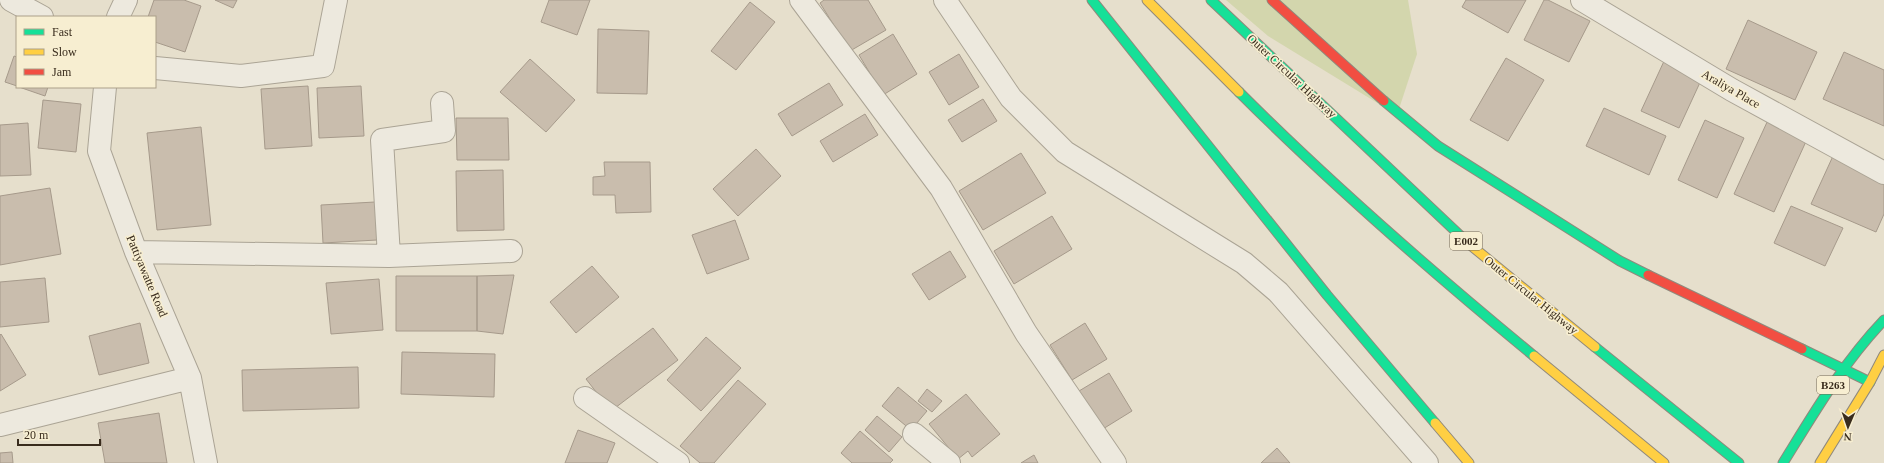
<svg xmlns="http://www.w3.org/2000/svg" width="1884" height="463" viewBox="0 0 1884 463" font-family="Georgia,serif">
<rect width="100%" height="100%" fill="#e6dfcc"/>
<path fill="#d3d6ad" d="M1226,0H1408L1417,54L1397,115L1268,36Z"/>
<path fill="#c9bdad" stroke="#a69a8b" d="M154,0H184L201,6L185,52L155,42V17H148Z
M215,0H237L233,8Z
M549,0H590L577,35L541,22Z
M824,0H868L886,30L850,51L820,3Z
M1466,0H1526L1508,33L1462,7Z
M1544,0H1548L1590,21L1569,62L1524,40Z
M750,2L775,22L736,70L711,51Z
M1748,20L1817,52L1795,100L1726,69Z
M598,29L649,31L647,94L597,93Z
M893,34L917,74L883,95L859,55Z
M1844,52L1884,70V126L1823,99Z
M959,54L979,87L949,105L929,72Z
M14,56L17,57V86L5,82Z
M1506,58L1544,80L1508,141L1470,120Z
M530,59L575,100L546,132L500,92Z
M1665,59L1703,76L1679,128L1641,111Z
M829,83L843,105L792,136L778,114Z
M308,86L312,146L265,149L261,89Z
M361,86L364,136L319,138L317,88Z
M19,87H48L45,96Z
M983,99L997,121L962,142L948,120Z
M43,100L81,104L76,152L38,148Z
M1604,108L1666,136L1649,175L1586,146Z
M865,114L878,135L833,162L820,141Z
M456,118H508L509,160H457Z
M1705,120L1744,138L1717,198L1678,180Z
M1768,120L1808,137L1774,212L1734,194Z
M28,123L31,175L0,176V125Z
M201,127L211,225L157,230L147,133Z
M756,149L781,176L738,216L713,189Z
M1021,153L1046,193L983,230L959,191Z
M1833,156L1884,179V214L1876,232L1811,204Z
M604,162H650L651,212L616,213L615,195H593V177L605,176Z
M503,170L504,230L457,231L456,171Z
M50,188L61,254L0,265V196Z
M375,202L377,240L323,243L321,205Z
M1791,206L1843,228L1825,266L1774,243Z
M1052,216L1072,249L1014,284L994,251Z
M735,220L749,259L707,274L692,235Z
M950,251L966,277L929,300L912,274Z
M592,266L619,297L576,333L550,302Z
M514,275L503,334L477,331V276Z
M396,276H477V331H396Z
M45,278L49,322L0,327V282Z
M379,279L383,330L331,334L326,283Z
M140,323L149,363L99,375L89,336Z
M1085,323L1107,359L1072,380L1050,345Z
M653,328L678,360L611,411L586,379Z
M1,334L26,375L0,391V335Z
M706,337L741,368L701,411L667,380Z
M402,352L495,354L494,397L401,394Z
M358,367L359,408L243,411L242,370Z
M1109,373L1132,411L1098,432L1074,394Z
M738,380L766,404L714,463H700L680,446Z
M898,387L927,411L911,430L882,406Z
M927,389L942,401L932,412L918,401Z
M966,394L1000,434L972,457L968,451L958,459L929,424Z
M159,413L167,463H105L98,423Z
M877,416L902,437L889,452L865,430Z
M578,430L615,443L607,463H565Z
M860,431L893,460L890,463H852L841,453Z
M1277,448L1290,463H1261Z
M12,452L13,463H0V453Z
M1034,455L1038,463H1021Z"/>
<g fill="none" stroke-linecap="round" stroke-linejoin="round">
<g stroke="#aba495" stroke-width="24">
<path id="street" d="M11,0L42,17
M801,0L941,188L1026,333L1115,463
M945,0L1011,98L1065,152L1244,263L1278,292L1427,463
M1582,0L1732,90L1884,173
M118,17L126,0
M155,68L241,76L323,66L336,0
M105,87L99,151L136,252L190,378L206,463
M136,252L389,256L511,251
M389,256L382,140L444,131L442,103
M585,398L678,463
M0,425L190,378
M914,434L949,463"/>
</g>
<g stroke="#90897c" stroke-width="11">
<path id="fast" d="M1092,0L1327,295L1435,423
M1211,0L1468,243
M1239,92C1332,185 1432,272 1534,356
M1384,101L1438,146L1620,261L1648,275
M1595,347L1739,463
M1802,349L1870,382
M1783,463C1814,413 1843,363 1884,320"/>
</g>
<g stroke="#90897c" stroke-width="11">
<path id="slow" d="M1147,0L1239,92
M1468,243L1595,347
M1534,356L1664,463
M1435,423L1469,463
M1820,463L1870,382L1884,355"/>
</g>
<g stroke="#90897c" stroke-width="11">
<path id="jam" d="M1272,0L1384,101
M1648,275L1802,349"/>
</g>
<use href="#street" stroke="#ede9de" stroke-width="22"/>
<use href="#fast" stroke="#16e098" stroke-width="9"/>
<use href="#slow" stroke="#ffcf43" stroke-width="9"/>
<use href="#jam" stroke="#f24e42" stroke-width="9"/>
</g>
<g text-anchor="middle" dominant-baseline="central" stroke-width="3.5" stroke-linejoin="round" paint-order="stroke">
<g fill="#f7eed1" stroke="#726653" stroke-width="1">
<rect x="1450" y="232" width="32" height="18" rx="3"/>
<rect x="1817" y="376" width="32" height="18" rx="3"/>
</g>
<g font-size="11" font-weight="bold" fill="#392c1d">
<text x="1466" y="241">E002</text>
<text x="1833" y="385">B263</text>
</g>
<g font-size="12" fill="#392c1d" stroke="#f7eed1">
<text transform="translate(1292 76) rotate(43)">Outer Circular Highway</text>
<text transform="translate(1731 89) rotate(30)">Araliya Place</text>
<text transform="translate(147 276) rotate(67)">Pattiyawatte Road</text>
<text transform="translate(1531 295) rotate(39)">Outer Circular Highway</text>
</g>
</g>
<rect x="16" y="16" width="140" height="72" fill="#f7eed1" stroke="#aba089"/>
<rect x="24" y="29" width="20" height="6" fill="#16e098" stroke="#aba089"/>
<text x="52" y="36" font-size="12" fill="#392c1d">Fast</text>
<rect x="24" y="49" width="20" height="6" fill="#ffcf43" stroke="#aba089"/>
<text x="52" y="56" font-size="12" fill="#392c1d">Slow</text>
<rect x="24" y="69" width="20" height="6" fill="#f24e42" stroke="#aba089"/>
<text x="52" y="76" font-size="12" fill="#392c1d">Jam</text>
<g transform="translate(1848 427) rotate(182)" stroke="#f7eed1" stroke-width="3" paint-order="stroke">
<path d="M0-3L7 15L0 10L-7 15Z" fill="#392c1d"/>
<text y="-6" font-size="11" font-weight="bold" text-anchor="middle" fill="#392c1d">N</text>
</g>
<path d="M18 439v6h82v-6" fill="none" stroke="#392c1d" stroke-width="2"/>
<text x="24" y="439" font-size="12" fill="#392c1d" stroke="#f7eed1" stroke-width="3" paint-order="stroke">20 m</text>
</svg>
